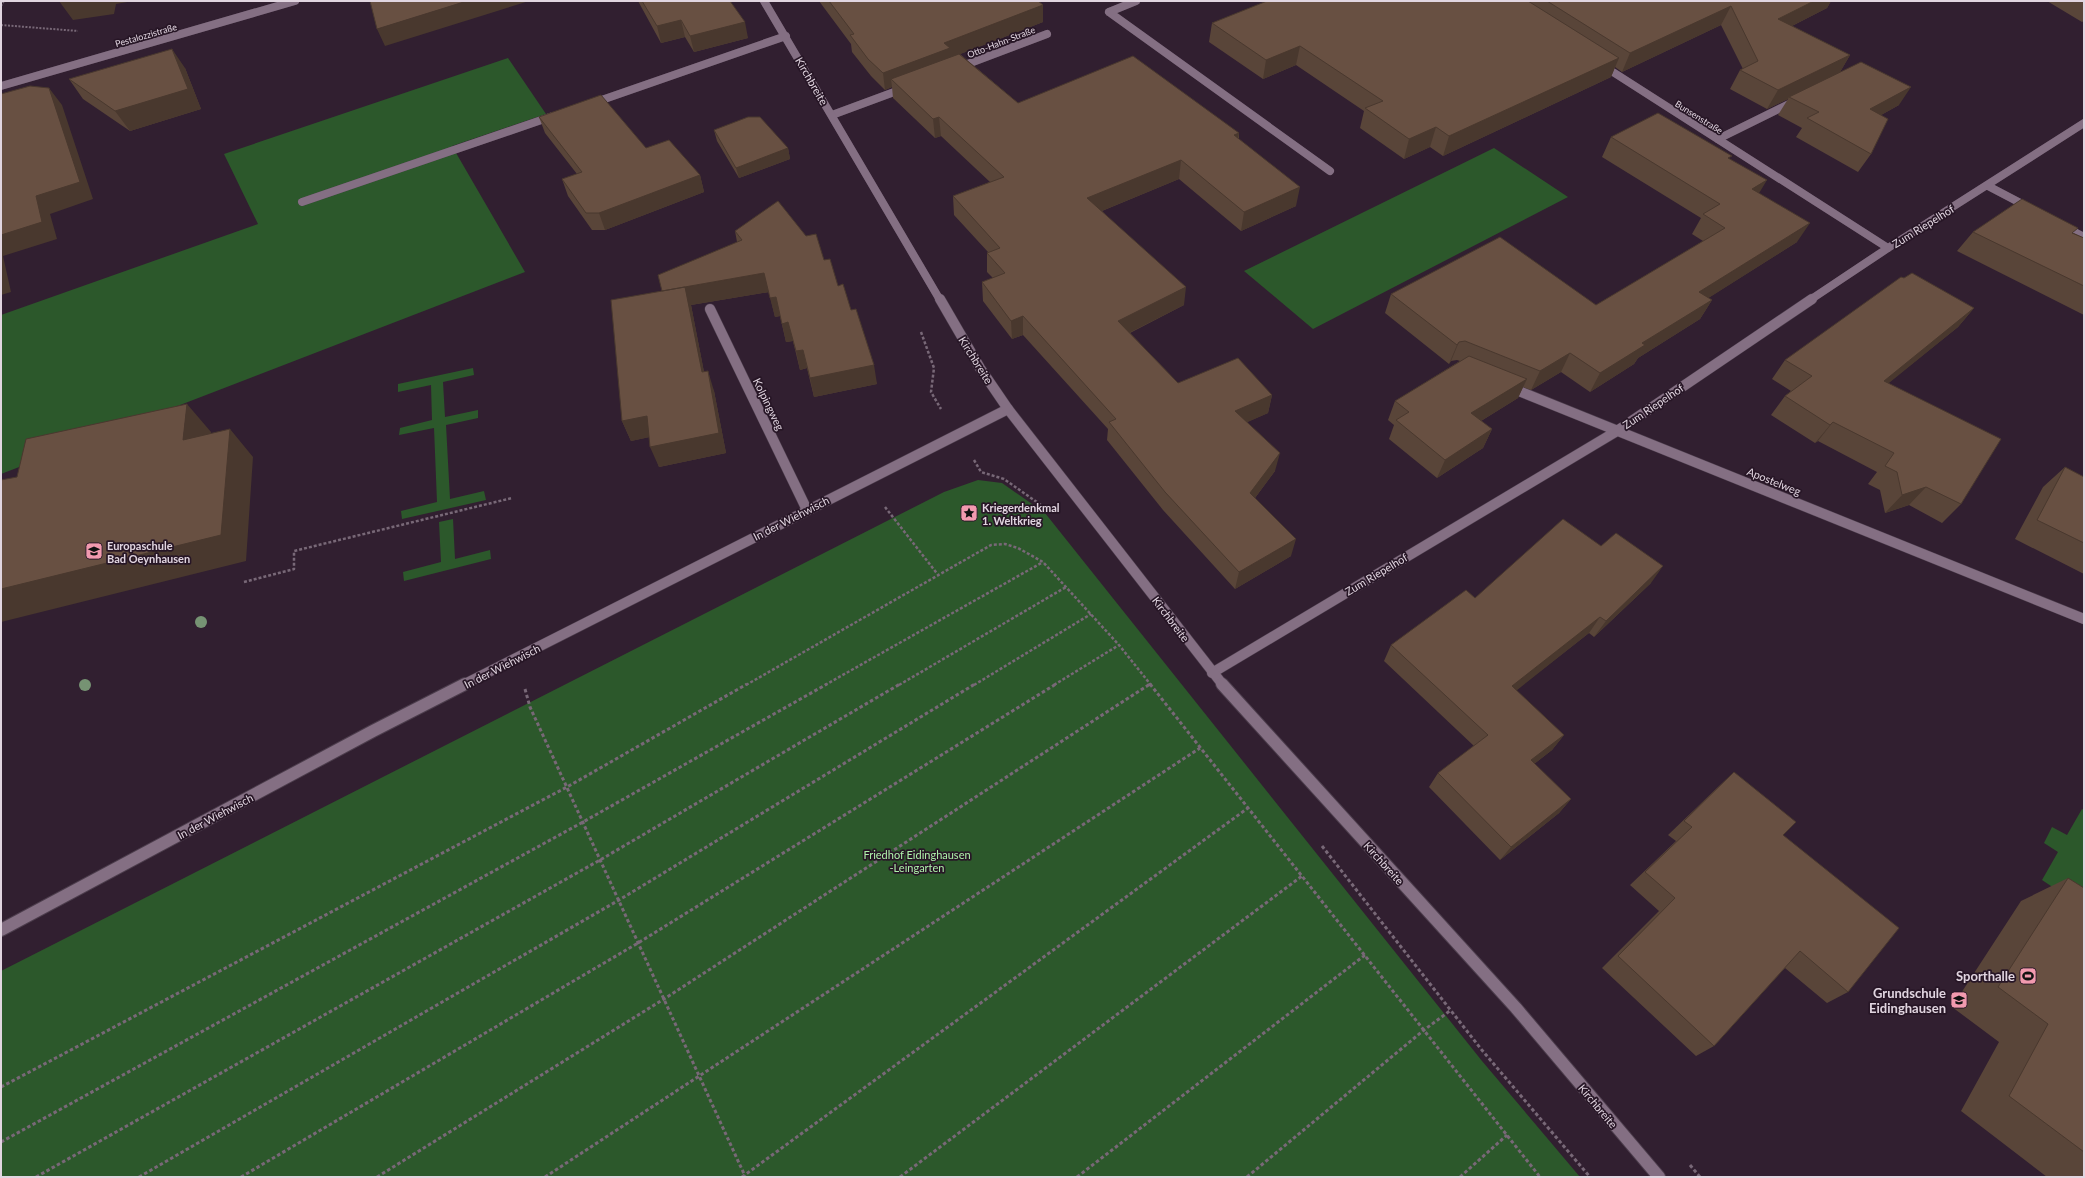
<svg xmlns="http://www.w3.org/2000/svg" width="2085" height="1178" viewBox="0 0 2085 1178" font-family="Lato,sans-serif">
<rect width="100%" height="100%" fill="#311f30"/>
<path fill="#2c582b" d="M508,58L546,114L452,146L525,272L1,474V315L258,224L224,154Z
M1494,148L1568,197L1313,329L1244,271Z
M473,368L474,375L443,382L445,417L478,410V418L446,425L450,499L484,491L486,500L402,519L401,511L437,502L434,428L399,435L400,428L432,420L431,385L398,392V384Z
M978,480L1002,483L1045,513L1482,1061L1580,1177H1V971L944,492Z
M453,519L455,559L490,550L491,559L404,581L403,572L441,562L439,522Z
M2082,809L2084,810V908L2042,880L2058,852L2044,843L2052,827L2067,835Z"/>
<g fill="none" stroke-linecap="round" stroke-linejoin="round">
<g stroke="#4c3d4c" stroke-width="8">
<path id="service-far1" d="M593,103L786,36
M1718,139L1795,101
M302,202L553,116"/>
</g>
<g stroke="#4c3d4c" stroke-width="11">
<path id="service" d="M710,309L807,510"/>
</g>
<g stroke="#4c3d4c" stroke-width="8">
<path id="minor-far2" d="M1109,12L1330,171
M1109,12L1136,1
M1602,65L1888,248
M957,68L1047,34
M1,86L295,1
M832,115L905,88
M1988,186L2030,208
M2063,226L2084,237
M1810,300L1888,248L2084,123"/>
</g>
<g stroke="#4c3d4c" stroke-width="11">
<path id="minor-far1" d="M1509,387L2084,619
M1212,673L1617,431L1812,299
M463,685L1008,409"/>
</g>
<g stroke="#4c3d4c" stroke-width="14">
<path id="minor" d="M1,930L373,731L465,684"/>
</g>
<g stroke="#4c3d4c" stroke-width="8">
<path id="tertiary-far2" d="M764,1L940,300"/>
</g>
<g stroke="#4c3d4c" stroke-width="11">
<path id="tertiary-far1" d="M940,299L980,368L1008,409L1223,685"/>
</g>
<g stroke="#4c3d4c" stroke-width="14">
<path id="tertiary" d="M1222,684L1516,1008L1659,1177"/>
</g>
<path stroke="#786877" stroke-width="2" stroke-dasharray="2 1.5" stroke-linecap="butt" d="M1,6L4,1
M1,25L78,31"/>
<path stroke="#786877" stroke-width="2.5" stroke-dasharray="3 2" stroke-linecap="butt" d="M921,332L934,368L931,392L941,409
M974,460L981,472L1004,479L1041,505
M885,507L939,576
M244,582L294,569V551L512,498
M746,685L991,545L1005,544L1018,548L1043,562L1119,645L1151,685
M825,685L1043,562
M899,685L1066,587
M974,685L1091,614
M1054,685L1119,645
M1148,685L1150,684"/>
<path stroke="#786877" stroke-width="3" stroke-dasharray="3.5 2.5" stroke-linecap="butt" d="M1150,684L1540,1177
M525,689L530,707L745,1176
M1322,846L1481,1049L1590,1177
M1,1087L567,787L747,684
M1,1142L583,822L827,684
M1690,1165L1700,1177
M36,1177L600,860L900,684
M139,1177L619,900L975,684
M241,1177L638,943L1056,684
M377,1177L664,999L1150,684
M545,1177L1200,748
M742,1177L1248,808
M900,1177L1302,876
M1077,1177L1365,955
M1247,1177L1424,1030L1451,1010
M1460,1177L1507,1135"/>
<use href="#service-far1" stroke="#846f83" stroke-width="8"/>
<use href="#service" stroke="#846f83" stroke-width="10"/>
<use href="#minor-far2" stroke="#846f83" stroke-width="8"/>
<use href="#minor-far1" stroke="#846f83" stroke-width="10"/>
<use href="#minor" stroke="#846f83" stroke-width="12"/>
<use href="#tertiary-far2" stroke="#846f83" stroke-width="8"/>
<use href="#tertiary-far1" stroke="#846f83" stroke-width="10"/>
<use href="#tertiary" stroke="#846f83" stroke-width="12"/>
</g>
<g fill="#769373">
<circle cx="201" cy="622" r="6"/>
<circle cx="85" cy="685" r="6"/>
</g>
<path fill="#594539" d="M638,1H730L748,38L694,52L685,37L661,43Z
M819,1H1038L1043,5V22L960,54L1018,103L1239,133V139L1296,206L1241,231L1179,179L1102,211L1184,305L1130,333L1178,383L1272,395L1268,413L1247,422L1275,471L1255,498L1291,556L1235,589L1163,510L1107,440L1108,429L1023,335L1012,339L983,301L982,282L993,278L987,272V253L988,252L954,215L953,196L990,182L941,136L935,138L893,98L892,87L885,90L871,76L852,52L851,44Z
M1267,1H1831L1827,8L1792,26L1850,55L1840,72L1899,105L1881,115L1871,154L1858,172L1796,137L1802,128L1778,115L1788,99L1767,109L1730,89L1740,70L1743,69L1721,25L1622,72L1615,67L1611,77L1443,156L1430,147L1404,159L1360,128L1364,111L1296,65L1263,79L1209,42L1212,23Z
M2047,1H2084V21L2082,22Z
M185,68L201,109L130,131L83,99L69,79Z
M539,117L646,148L700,175L704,192L605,230H592L568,196L562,179L577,174L545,133Z
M714,130L788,148L790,159L739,178L717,141Z
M1611,137L1730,159L1759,193L1797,242L1708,298L1712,300L1700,319L1638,358L1634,364L1590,392L1561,372L1531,390L1523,387L1518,398L1481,421L1492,429L1483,448L1437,478L1389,439L1394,425L1388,420L1395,401L1460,361L1457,360L1451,361L1449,364L1385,313L1391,294L1596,305L1703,241L1692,234L1701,218L1602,157Z
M735,231L824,260L851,310L877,384L814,397L807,368L800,370L793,341L786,342L780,316L775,317L769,292L691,305L704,372L714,391L726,453L659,467L649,437L631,441L622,421L662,291L737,242Z
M1973,232L2074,233L2084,238V315L1957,251Z
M1974,308L1958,327L1888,383L1961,504L1942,523L1909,505L1885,513L1880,490L1868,484L1877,472L1818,441L1815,443L1771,415L1785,396L1791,391L1772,379L1785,360Z
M2065,467L2084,477V574L2015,539L2043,487Z
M1651,583L1594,637L1589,633L1516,690L1564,735L1552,750L1534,764L1571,799L1559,813L1500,860L1429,787L1438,773L1474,746L1384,661L1391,645Z
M1734,772L1783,835L1848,992L1827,1003L1785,968L1714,1046L1696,1056L1602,968L1659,911L1630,885L1676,841L1668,835L1718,787Z
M2068,878L2084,888V1177H2047L1961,1111L1999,1042L1952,1007L2021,901Z"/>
<path fill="#49382e" d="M59,1H133L116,4L114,14L73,20Z
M467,1H529L385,46L377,29Z
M1814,1H1831L1827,8L1768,38L1778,19Z
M1043,5V22L950,58L891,79L892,87L885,90L883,73L944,43Z
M1731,6L1721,25L1622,72L1630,53Z
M681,20L685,37L661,43L657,26Z
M745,22L748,38L694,52L690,36Z
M1300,46L1296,65L1263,79L1266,60Z
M172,49L185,68L201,109L130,131L115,111Z
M1850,55L1839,74L1789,97L1788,99L1767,109L1778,90Z
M1619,58L1611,77L1443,156L1449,136Z
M1911,87L1899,105L1858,128L1870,109Z
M49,88L62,105L93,199L50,214L57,239L3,256L11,292L1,295V235L36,196Z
M939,117L941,136L935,138L933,119Z
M1436,127L1430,147L1404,159L1409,139Z
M1239,133L1236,152L1234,135Z
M788,148L790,159L739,178L736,168Z
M1181,160L1179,179L1087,217V198Z
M700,175L704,192L605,230L599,213Z
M1767,180L1755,200L1752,189Z
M1300,187L1296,206L1241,231L1244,212Z
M1810,223L1797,242L1688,311L1699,292Z
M764,273L769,292L691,305L708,393L702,372L662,291Z
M1186,287L1184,305L1117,339L1118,321Z
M776,297L780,316L775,317L770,298Z
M1712,300L1700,319L1638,358L1634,364L1590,392L1600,373L1642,343Z
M1974,308L1958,327L1868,400L1884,381Z
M1023,316V335L1012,339L1011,321Z
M788,322L793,341L786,342L782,324Z
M1459,342L1451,361L1449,364L1457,345Z
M803,350L807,368L800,370L796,351Z
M1570,353L1561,372L1531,390L1540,371Z
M874,365L877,384L814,397L810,378Z
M708,371L714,391L726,453L659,467L650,447Z
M1527,379L1518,398L1463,432L1471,413Z
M1272,395L1268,413L1232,429L1235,411Z
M187,404L211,432L208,467L183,440Z
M647,416L655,436L631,441L622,421Z
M1833,422L1818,441L1815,443L1830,425Z
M230,429L253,457L246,561L1,622V589Z
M1492,429L1483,448L1437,478L1445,460Z
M1280,453L1275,471L1246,510L1250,493Z
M1926,487L1909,505L1885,513L1902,495Z
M1296,539L1291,556L1235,589L1239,572Z
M1663,566L1651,583L1594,637L1606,621Z
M1600,617L1589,633L1502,702L1512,686Z
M1564,735L1552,750L1520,775L1531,760Z
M1571,799L1559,813L1500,860L1511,847Z"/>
<path fill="#685042" stroke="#49382e" d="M370,1H467L377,29Z
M642,1H730L745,22L690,36L681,20L657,26Z
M829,1H1038L1043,5L944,43L950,48L883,73L868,59L850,35L854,34Z
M1267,1H1528L1619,58L1449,136L1436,127L1409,139L1365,108L1383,101L1300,46L1266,60L1212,23Z
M1547,1H1814L1778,19L1850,55L1778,90L1740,70L1758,61L1731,6L1630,53Z
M172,49L188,89L115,111L69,79Z
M959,54L1018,103L1133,56L1239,133L1234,135L1300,187L1244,212L1181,160L1087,198L1186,287L1118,321L1178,383L1238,358L1272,395L1235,411L1280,453L1250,493L1296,539L1239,572L1165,492L1109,422L1116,419L1023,316L1011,321L982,282L1005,273L987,253L1000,248L953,196L1004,177L939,117L933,119L891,79Z
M1861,62L1911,87L1870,109L1888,119L1871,154L1807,118L1819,112L1789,97Z
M30,86L49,88L80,182L36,196L42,222L1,235V94Z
M601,95L646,148L669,140L700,175L599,213H586L562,179L582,172L539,117Z
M1658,113L1732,156L1728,158L1767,180L1752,189L1810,223L1699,292L1712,300L1642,343L1645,345L1600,373L1570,353L1540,371L1465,341L1459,342L1457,345L1391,294L1500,237L1596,305L1725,228L1703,214L1720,204L1611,137Z
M748,117H760L788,148L736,168L714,130Z
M2022,199L2078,228L2072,233L2084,238V286L1973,232Z
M778,201L806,236L816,234L824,260L830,259L838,286L843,284L851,310L856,309L874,365L810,378L803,350L796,351L788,322L782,324L776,297L770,298L764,273L662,291L658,275L742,240L735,231Z
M1912,273L1974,308L1884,381L2001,439L1961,504L1926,487L1902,495L1897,472L1885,466L1894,453L1833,422L1830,425L1785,396L1812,376L1785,360L1901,277L1904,278Z
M685,287L702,372L708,371L719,433L650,447L647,416L622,421L611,300Z
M1469,356L1527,379L1471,413L1492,429L1445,460L1396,420L1409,412L1395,401Z
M187,404L183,440L230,429L221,535L1,589V480L17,477L26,439Z
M2065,467L2084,477V543L2037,520Z
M1563,519L1601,546L1616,533L1663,566L1606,621L1600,617L1512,686L1564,735L1531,760L1571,799L1511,847L1438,773L1488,735L1391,645L1466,590L1475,598Z
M1734,772L1796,822L1783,835L1899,928L1848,992L1800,951L1714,1046L1618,956L1675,898L1645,872L1692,827L1684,821Z
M2068,878L2084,888V1152L2009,1096L2048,1024L1998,987Z"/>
<defs>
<g id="sight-square" transform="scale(0.9)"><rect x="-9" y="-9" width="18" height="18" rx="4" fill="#f29aaf" stroke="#271626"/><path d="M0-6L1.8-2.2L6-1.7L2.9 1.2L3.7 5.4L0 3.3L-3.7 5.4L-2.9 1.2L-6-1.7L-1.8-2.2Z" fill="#111"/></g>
<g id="school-square" transform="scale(0.9)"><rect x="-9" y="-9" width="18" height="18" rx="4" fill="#f29aaf" stroke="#271626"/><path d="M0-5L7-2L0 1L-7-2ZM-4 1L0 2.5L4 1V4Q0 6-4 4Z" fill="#111"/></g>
<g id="stadium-square" transform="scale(0.9)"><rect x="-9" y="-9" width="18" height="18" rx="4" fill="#f29aaf" stroke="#271626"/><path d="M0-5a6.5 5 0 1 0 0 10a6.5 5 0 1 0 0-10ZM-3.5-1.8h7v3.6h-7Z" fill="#111"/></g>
</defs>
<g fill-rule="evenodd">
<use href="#sight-square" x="969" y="513"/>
<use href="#school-square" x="94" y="551"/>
<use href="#stadium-square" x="2028" y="976"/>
<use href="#school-square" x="1959" y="1000"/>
</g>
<g text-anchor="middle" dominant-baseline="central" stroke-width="3.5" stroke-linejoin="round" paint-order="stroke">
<g font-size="9" fill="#e1d5e0" stroke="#271626">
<text transform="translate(146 35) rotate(-16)">Pestalozzistraße</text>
<text transform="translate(1001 42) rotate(-21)">Otto-Hahn-Straße</text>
<text transform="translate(1699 117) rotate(32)">Bunsenstraße</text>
</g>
<g font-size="11" fill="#e1d5e0" stroke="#271626">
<text transform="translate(812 81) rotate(60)">Kirchbreite</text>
<text transform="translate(1923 226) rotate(-32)">Zum Riepelhof</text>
<text transform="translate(976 360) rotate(58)">Kirchbreite</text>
<text transform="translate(769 404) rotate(64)">Kolpingweg</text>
<text transform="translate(1653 406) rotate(-34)">Zum Riepelhof</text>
<text transform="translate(1774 481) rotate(22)">Apostelweg</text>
<text transform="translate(791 518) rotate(-27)">In der Wiehwisch</text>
<text transform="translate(1376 574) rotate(-31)">Zum Riepelhof</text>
<text transform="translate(1171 619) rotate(53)">Kirchbreite</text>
<text transform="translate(502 666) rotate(-27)">In der Wiehwisch</text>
<text transform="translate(215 816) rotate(-28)">In der Wiehwisch</text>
<text transform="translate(1384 863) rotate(48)">Kirchbreite</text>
<text transform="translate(1598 1106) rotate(50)">Kirchbreite</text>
</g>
<g font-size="11" font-weight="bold" fill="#e1d5e0" stroke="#271626" text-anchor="start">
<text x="982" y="507">Kriegerdenkmal<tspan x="982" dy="13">1. Weltkrieg</tspan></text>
<text x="107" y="545">Europaschule<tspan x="107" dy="13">Bad Oeynhausen</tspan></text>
</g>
<g font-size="11" fill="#aef2aa" stroke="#271626">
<text x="917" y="854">Friedhof Eidinghausen<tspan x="917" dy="13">-Leingarten</tspan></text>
</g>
<g font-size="13" font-weight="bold" fill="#e1d5e0" stroke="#271626" text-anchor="end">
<text x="2015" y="976">Sporthalle</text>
<text x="1946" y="993">Grundschule<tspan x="1946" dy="15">Eidinghausen</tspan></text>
</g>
</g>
<rect width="2085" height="1178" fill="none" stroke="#e1d5e0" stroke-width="4"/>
</svg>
